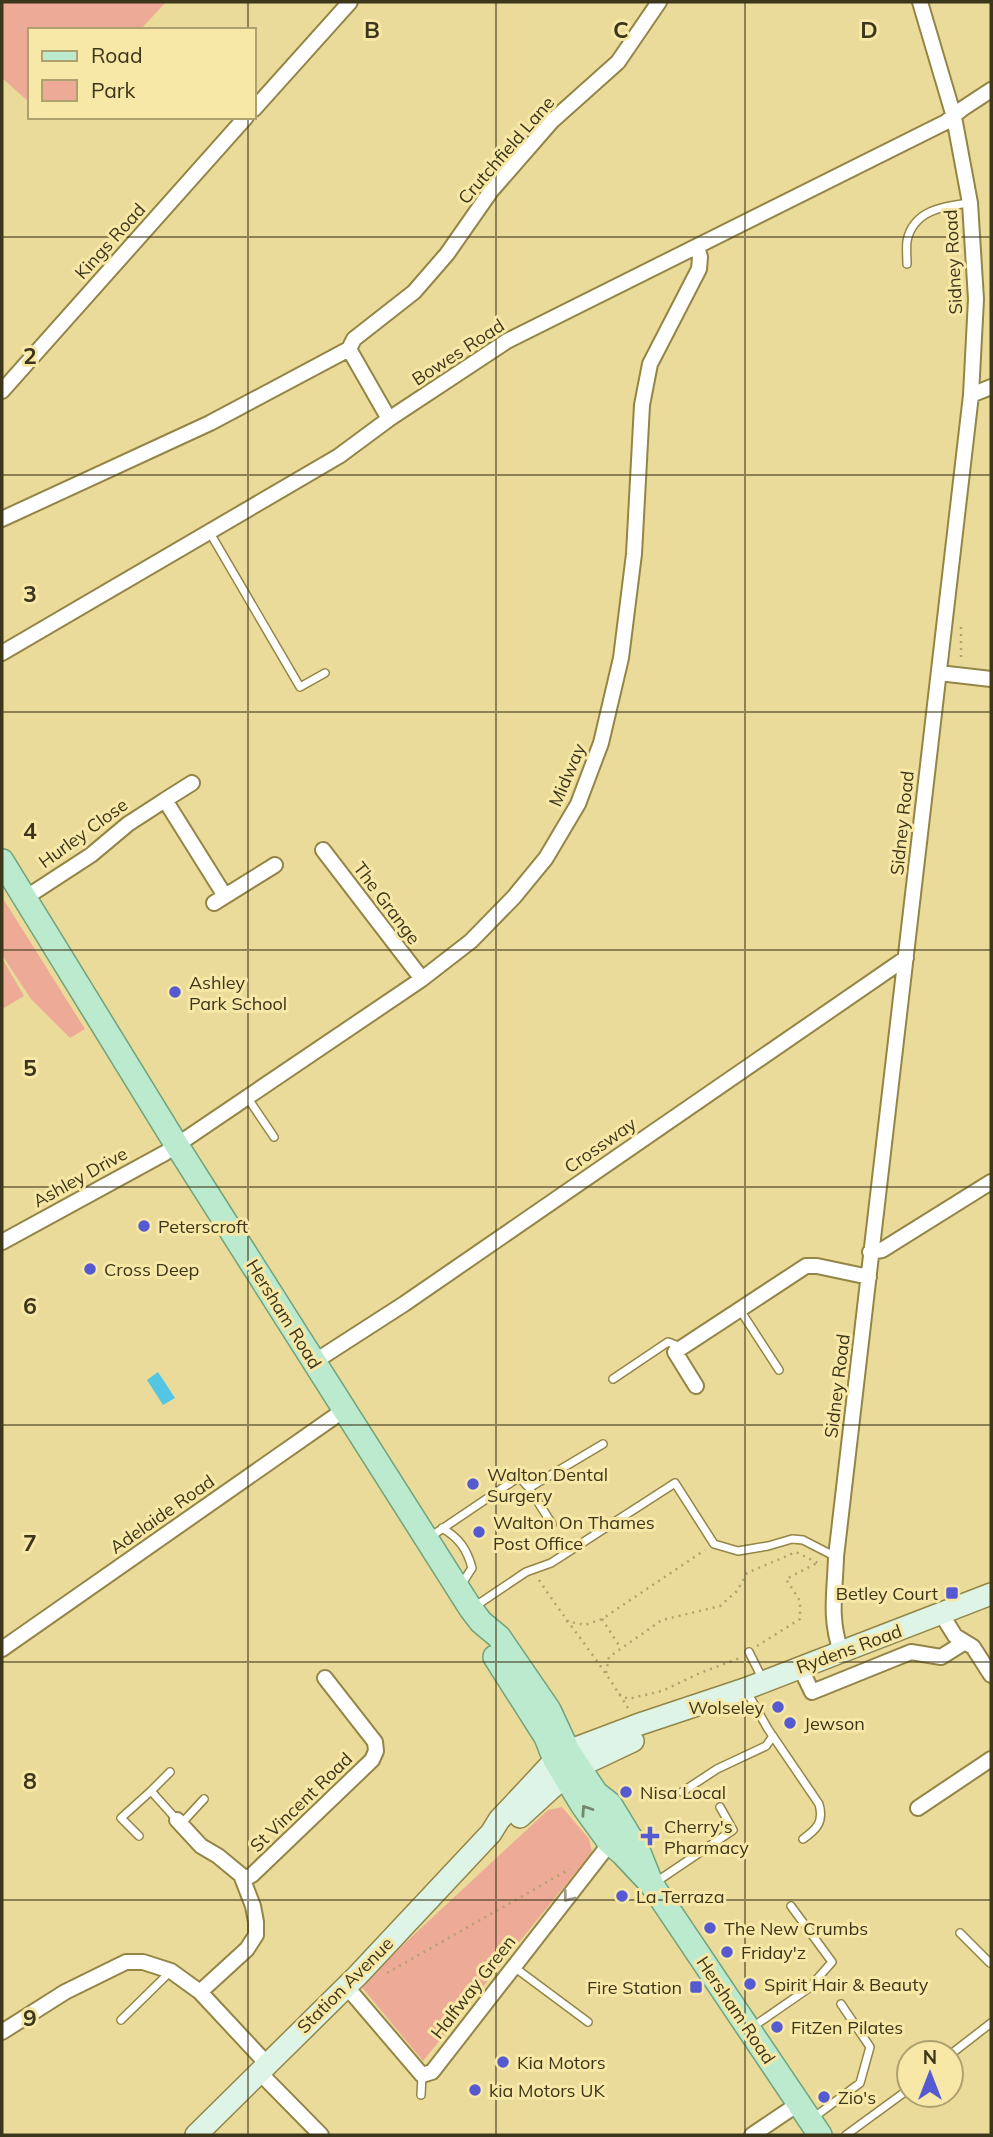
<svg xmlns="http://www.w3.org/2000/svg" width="993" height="2137" viewBox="0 0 993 2137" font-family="Mulish,sans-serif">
<rect width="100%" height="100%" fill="#eadb9a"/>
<path fill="#edaa96" d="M2,2H166L140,30H30V103L2,78Z
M2,897L85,1029L70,1038L31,999L2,955Z
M2,958L24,996L2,1009Z
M562,1807L589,1839L592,1852L423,2061L360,1985L548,1810Z"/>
<path fill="#52c6e2" d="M158,1372L175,1398L163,1405L147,1380Z"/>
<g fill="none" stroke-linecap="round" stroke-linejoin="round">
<g stroke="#938546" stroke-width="10">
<path id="lane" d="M907,264C907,256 906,248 907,241C913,210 944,206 970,203
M210,533L300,687L325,673
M247,1097L274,1137
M740,1310L779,1370
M613,1379L668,1342L681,1347
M529,1488L552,1524
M442,1528C459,1538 467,1549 472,1568L461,1585
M430,1537L519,1477L529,1488L603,1444
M474,1607L526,1572L551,1563L675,1483L714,1544L738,1551L768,1546L792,1539L803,1540L836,1557
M749,1652L763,1680
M747,1692L768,1729L819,1804C824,1822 817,1829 803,1839
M151,1791L170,1772
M682,1792L717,1769L766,1746L773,1736
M181,1824L204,1799
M139,1836L121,1818L151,1791L177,1820
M656,1882L733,1830L720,1807
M960,1933L990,1963L991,1962
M514,1967L588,2022
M121,2020L171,1971
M751,2028L809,1988L832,1962L791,1906
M951,2054L991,2023
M421,2095L422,2075
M813,2118L860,2083L870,2047L841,2004
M846,2135L909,2089"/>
</g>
<g stroke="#938546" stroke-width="18">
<path id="street" d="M254,109L350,2
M349,349L389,419
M2,391L246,117
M971,395L991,387
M2,519L210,423L349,349L354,339L414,292L447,254L491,191L552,121L618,62L659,2
M2,653L339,456L389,419L507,341L946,122L962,109L991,90
M939,673L991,679
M192,783L165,800L225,896
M323,850L422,979
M25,898L91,855L128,824L165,800
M214,903L275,865
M2,1242L165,1153L422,979L471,941L514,897L546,858L578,804L601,743L621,658L634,554L642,405L650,364L699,269L700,257L697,247
M870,1252L882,1250L991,1182
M314,1362L404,1304L906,958
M696,1386L675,1352L806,1266H817L869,1277
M942,1615L955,1636L973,1647L991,1675
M2,1649L344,1410
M841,1652C829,1617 835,1593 836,1557L971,395L976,299L970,203L954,117L920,2
M800,1667L812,1692L911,1652L941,1657L965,1642
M918,1808L991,1759
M177,1820L201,1846L218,1856L241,1875L253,1906L256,1922V1935L247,1949L200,1992
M243,1880L252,1875L372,1760L376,1751L375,1742L325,1678
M346,1986L422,2075L432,2072L614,1838
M2,2032L65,1992L126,1962H143L171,1971L200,1992L268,2065
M260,2073L321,2135
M752,2135L798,2104"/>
</g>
<g stroke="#938546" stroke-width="24">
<path id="secondary" d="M568,1751L637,1725L745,1689L991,1594
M578,1767L633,1741
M520,1817L565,1776
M196,2135L357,1976L491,1833L499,1820L555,1760"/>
</g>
<g stroke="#71a27a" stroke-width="26">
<path id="primary" d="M2,861L176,1144L471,1609L481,1622L499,1637L549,1710L568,1751L596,1793L610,1804L638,1850L652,1885
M495,1657L546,1737L555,1760L583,1806L609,1842L623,1854L652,1885L820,2135"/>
</g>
<path stroke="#afa36f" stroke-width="2.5" stroke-dasharray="2 5" stroke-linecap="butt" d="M961,627V659
M539,1580C568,1624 602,1664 629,1710
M602,1619L620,1647
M566,1621L585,1625L602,1619L705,1550
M757,1646L800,1619V1601L786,1579L817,1563
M606,1673L609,1657L662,1620L720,1606L737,1591L747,1573L796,1552L822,1565
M619,1694L628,1699L662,1691L700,1673L740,1658
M387,1973L570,1869"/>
<use href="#lane" stroke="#fff" stroke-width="7"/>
<use href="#street" stroke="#fff" stroke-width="14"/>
<use href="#secondary" stroke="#ddf4e6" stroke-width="21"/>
<use href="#primary" stroke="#bbeace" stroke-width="23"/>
</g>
<defs><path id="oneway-chevron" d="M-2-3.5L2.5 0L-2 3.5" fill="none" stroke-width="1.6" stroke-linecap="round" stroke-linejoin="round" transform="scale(1.75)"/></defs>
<use stroke="#75876c" href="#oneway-chevron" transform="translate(586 1810) rotate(-124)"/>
<use stroke="#9e9a8d" href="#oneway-chevron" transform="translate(568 1897) rotate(128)"/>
<path fill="none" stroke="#3c361b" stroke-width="2" stroke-opacity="0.55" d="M248,2V30M496,2V2135M745,2V2135M248,117V2135M2,237H991M2,475H991M2,712H991M2,950H991M2,1187H991M2,1425H991M2,1662H991M2,1900H991"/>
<g fill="#565ad1" stroke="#f7e8a7" stroke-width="2.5">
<circle cx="175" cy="992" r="7"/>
<circle cx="144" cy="1226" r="7"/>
<circle cx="90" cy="1269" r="7"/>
<circle cx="473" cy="1484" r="7"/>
<circle cx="479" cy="1532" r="7"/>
<rect x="945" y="1586" width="14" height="14" rx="3.5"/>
<circle cx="778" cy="1707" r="7"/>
<circle cx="790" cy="1723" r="7"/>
<circle cx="626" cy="1792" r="7"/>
<path d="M646.5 1825.5h7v7h7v7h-7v7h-7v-7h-7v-7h7z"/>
<circle cx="622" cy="1896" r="7"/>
<circle cx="710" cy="1928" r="7"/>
<circle cx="727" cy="1952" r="7"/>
<circle cx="750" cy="1984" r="7"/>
<rect x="689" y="1980" width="14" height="14" rx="3.5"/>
<circle cx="777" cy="2027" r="7"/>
<circle cx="503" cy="2062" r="7"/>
<circle cx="475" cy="2090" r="7"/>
<circle cx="824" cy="2097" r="7"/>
</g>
<g text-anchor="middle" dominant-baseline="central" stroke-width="6" stroke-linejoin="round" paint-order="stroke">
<g font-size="18" fill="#3c361b" stroke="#f7e8a7">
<text transform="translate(506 150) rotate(-49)">Crutchfield Lane</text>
<text transform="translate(110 241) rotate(-48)">Kings Road</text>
<text transform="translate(953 262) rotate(-93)">Sidney Road</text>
<text transform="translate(458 352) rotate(-33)">Bowes Road</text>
<text transform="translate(567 775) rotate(-67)">Midway</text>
<text transform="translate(902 823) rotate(-84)">Sidney Road</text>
<text transform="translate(83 833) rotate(-36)">Hurley Close</text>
<text transform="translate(387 903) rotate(53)">The Grange</text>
<text transform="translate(600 1145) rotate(-35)">Crossway</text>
<text transform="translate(80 1177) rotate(-29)">Ashley Drive</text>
<text transform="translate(284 1314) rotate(58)">Hersham Road</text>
<text transform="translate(837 1386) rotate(-83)">Sidney Road</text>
<text transform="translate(162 1514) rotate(-35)">Adelaide Road</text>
<text transform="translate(849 1649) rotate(-20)">Rydens Road</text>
<text transform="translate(301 1802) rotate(-44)">St Vincent Road</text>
<text transform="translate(345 1985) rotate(-45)">Station Avenue</text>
<text transform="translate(473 1987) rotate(-52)">Halfway Green</text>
<text transform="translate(736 2010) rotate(56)">Hersham Road</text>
</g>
<g font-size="18" fill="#3c361b" stroke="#f7e8a7" text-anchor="start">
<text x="189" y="982">Ashley<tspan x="189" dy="21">Park School</tspan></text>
<text x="158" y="1226">Peterscroft</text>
<text x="104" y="1269">Cross Deep</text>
<text x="487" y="1474">Walton Dental<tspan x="487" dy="21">Surgery</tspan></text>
<text x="493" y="1522">Walton On Thames<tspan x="493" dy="21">Post Office</tspan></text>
<text x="938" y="1593" text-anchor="end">Betley Court</text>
<text x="764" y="1707" text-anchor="end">Wolseley</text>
<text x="804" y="1723">Jewson</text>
<text x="640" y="1792">Nisa Local</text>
<text x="664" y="1826">Cherry's<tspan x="664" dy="21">Pharmacy</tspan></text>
<text x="636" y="1896">La Terraza</text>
<text x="724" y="1928">The New Crumbs</text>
<text x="741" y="1952">Friday'z</text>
<text x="764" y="1984">Spirit Hair &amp; Beauty</text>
<text x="682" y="1987" text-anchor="end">Fire Station</text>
<text x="791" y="2027">FitZen Pilates</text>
<text x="517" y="2062">Kia Motors</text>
<text x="489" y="2090">kia Motors UK</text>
<text x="838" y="2097">Zio's</text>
</g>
</g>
<g font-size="23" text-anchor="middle" font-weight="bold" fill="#3c361b" stroke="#f7e8a7" stroke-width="6" stroke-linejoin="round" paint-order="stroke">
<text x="372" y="38">B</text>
<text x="621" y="38">C</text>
<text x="869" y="38">D</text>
<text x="30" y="364">2</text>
<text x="30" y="602">3</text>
<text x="30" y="839">4</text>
<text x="30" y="1076">5</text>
<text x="30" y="1314">6</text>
<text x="30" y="1551">7</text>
<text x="30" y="1789">8</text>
<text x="30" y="2026">9</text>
</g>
<rect width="993" height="2137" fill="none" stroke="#3c361b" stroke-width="7"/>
<rect x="28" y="28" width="228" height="91" fill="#f7e8a7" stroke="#aca16f" stroke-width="2"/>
<rect x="42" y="51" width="35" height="10" fill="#bbeace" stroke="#aca16f" stroke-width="2"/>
<text x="91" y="63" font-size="21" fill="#3c361b">Road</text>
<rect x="42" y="80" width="35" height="21" fill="#edaa96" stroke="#aca16f" stroke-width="2"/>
<text x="91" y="98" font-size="21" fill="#3c361b">Park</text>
<g transform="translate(930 2074)"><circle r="33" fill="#f7e8a7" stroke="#aca16f" stroke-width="2"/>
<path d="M0-5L12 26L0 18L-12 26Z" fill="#565ad1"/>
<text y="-10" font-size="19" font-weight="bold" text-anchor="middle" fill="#3c361b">N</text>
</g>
</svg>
